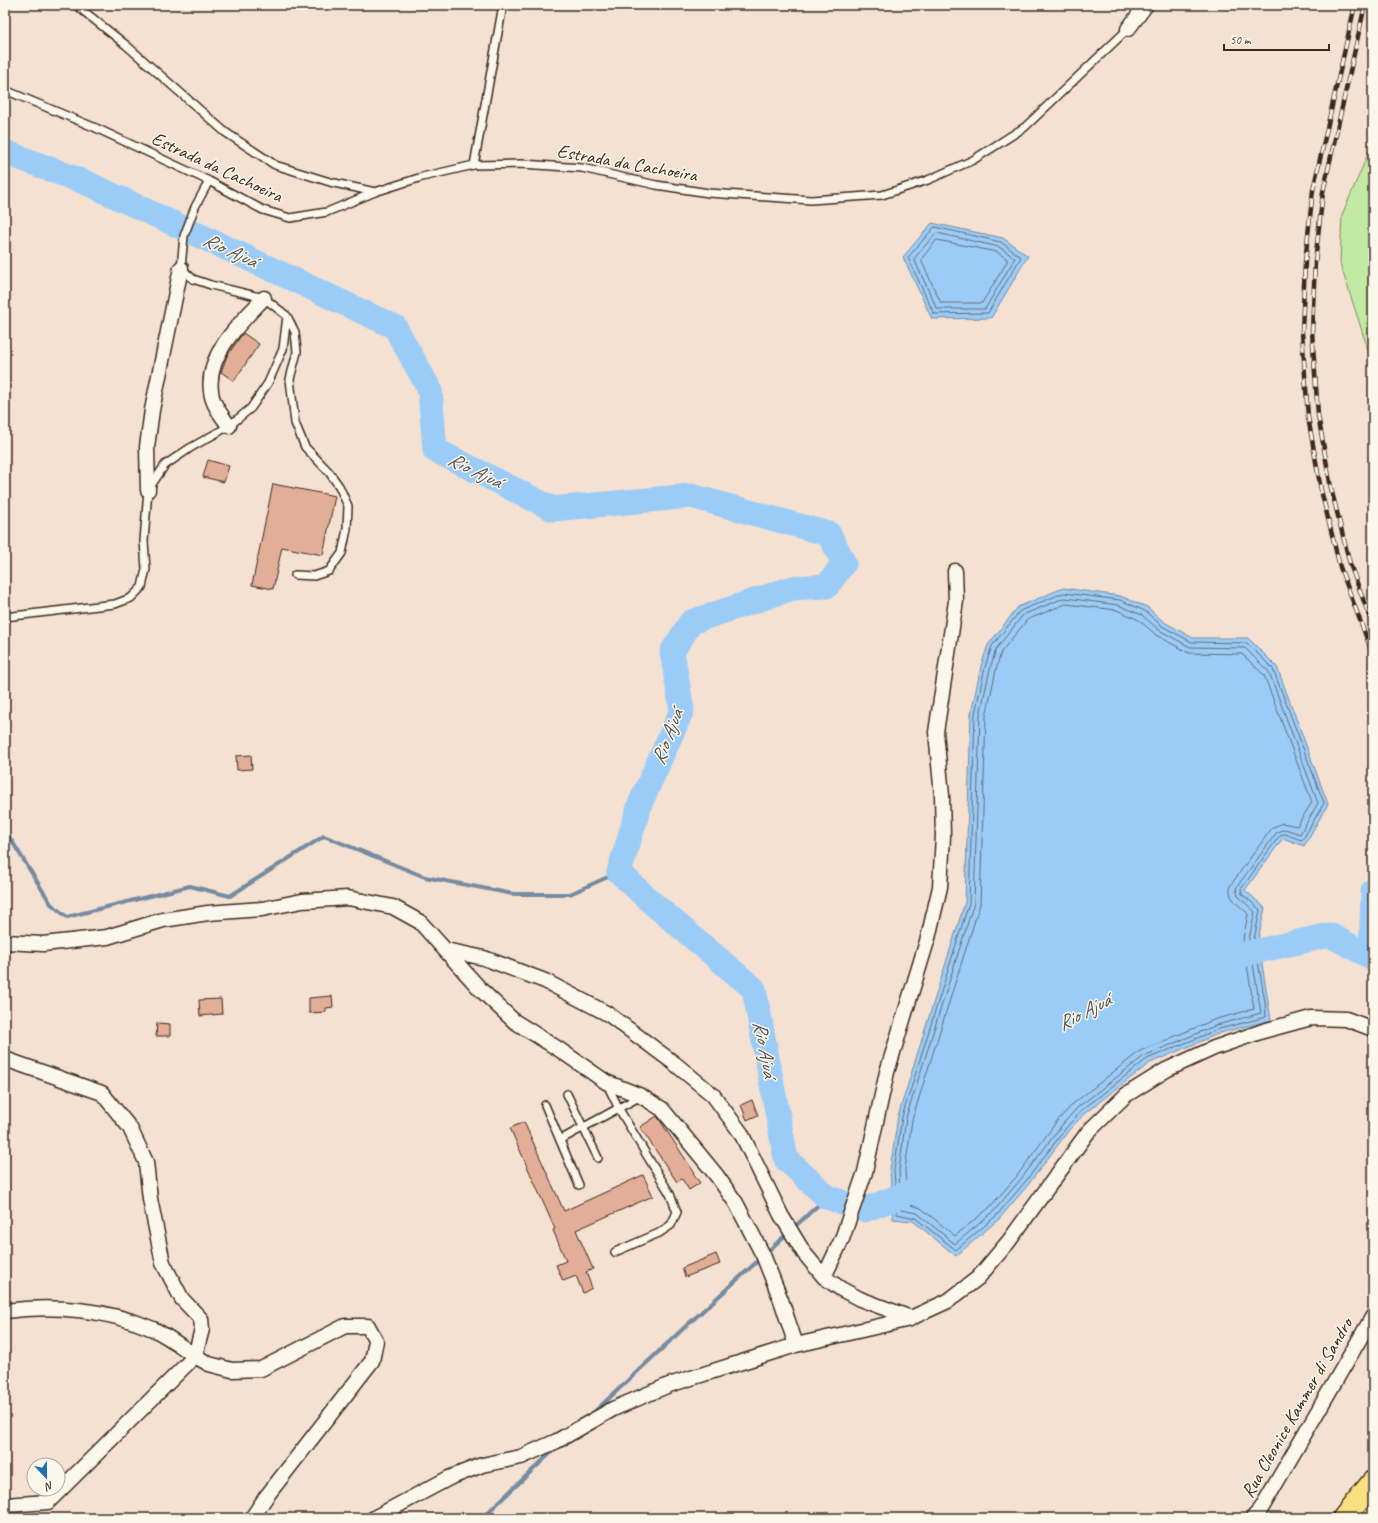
<svg xmlns="http://www.w3.org/2000/svg" width="1378" height="1523" viewBox="0 0 1378 1523" font-family="Caveat,sans-serif">
<rect width="100%" height="100%" fill="#f4e1d2"/>
<filter id="ink" filterUnits="userSpaceOnUse"><feTurbulence type="fractalNoise" baseFrequency=".025" numOctaves="2"/><feDisplacementMap in="SourceGraphic" scale="8" xChannelSelector="R" yChannelSelector="G"/><feConvolveMatrix kernelMatrix="1 2 1 2 8 2 1 2 1" color-interpolation-filters="sRGB"/></filter>
<g filter="url(#ink)">
<path fill="#c2eaa5" stroke="#7e8a62" d="M1373,142V365L1340,263L1342,215Z"/>
<path fill="#9bccf7" stroke="#758ba0" d="M932,223L1003,238L1028,256L991,318L932,319L903,257Z
M1063,588L1120,596L1147,607L1164,622L1193,638H1248L1277,667L1328,804L1304,846L1283,838L1245,890L1265,908L1258,939L1271,1020L1220,1033L1150,1063L1085,1113L1069,1130L1028,1185L999,1219L956,1256L913,1221L893,1219L890,1170L898,1116L965,902L971,714L981,666L988,645L1018,607Z"/>
<g fill="none" stroke-linecap="round" stroke-linejoin="round">
<path stroke="#616b75" stroke-width="1" d="M935,227L1001,242L1021,257L988,313L934,314L908,258Z
M937,233L999,247L1015,258L985,309H937L914,259Z
M937,240L997,252L1007,259V262L982,303H941L921,260Z
M1064,593L1120,600L1145,611L1162,626L1192,642L1247,643L1273,669L1324,803L1303,839L1301,840L1285,834L1280,835L1241,889L1242,894L1260,910L1254,939L1265,1002L1266,1017L1219,1029L1147,1059L1082,1110L1066,1128L1025,1182L996,1216L956,1250L915,1218L897,1214L894,1170L902,1117L969,903L975,714L985,667L992,646L1020,611Z
M1065,598L1118,605L1142,615L1159,630L1190,647L1245,648L1269,672L1318,803L1300,834L1285,829L1277,832L1236,888L1238,896L1255,912L1249,939L1261,1013L1217,1025L1144,1056L1078,1107L1062,1125L1021,1179L993,1212L955,1244L917,1213L901,1210L899,1170L906,1118L974,903L980,715L990,669L996,649L1023,615Z
M1066,604L1117,610L1139,620L1156,635L1189,653L1242,654L1264,675L1312,802L1297,826L1282,823L1272,828L1230,886C1228,900 1240,905 1248,914L1243,939L1254,1009L1216,1019L1140,1051L1074,1103L1057,1121L1017,1176L989,1208L955,1236L921,1208L907,1204L905,1170L912,1120L980,904L986,716L996,670L1001,652L1027,620Z"/>
<path stroke="#758ba0" stroke-width="4" d="M5,830L51,904L67,917L190,886L230,896L324,836L425,877L513,894H570L619,872
M766,1253L827,1197
M591,1415L685,1327L761,1258
M482,1518L557,1447"/>
<path stroke="#9bccf7" stroke-width="25" d="M5,152L89,184L395,327L430,390L435,450L553,509L691,496L829,534L844,563L827,586L793,588L691,622L672,652L682,710L640,804L619,872L651,902L754,989L786,1159L827,1197L864,1210L924,1187
M1371,956L1373,891
M1226,958L1330,935L1373,958"/>
</g>
<path fill="#e3ae97" stroke="#3b2a1e" d="M243,333L259,344L234,381L221,372L227,356Z
M208,460L229,466L224,482L203,477Z
M273,484L335,496L323,555L282,547L273,589L252,585Z
M251,755L252,769L237,770L236,756Z
M332,996L333,1007L326,1008V1012L309,1013V998Z
M221,999L222,1014L200,1016L199,1000Z
M157,1023L170,1024V1036H156Z
M752,1100L758,1115L747,1120L741,1105Z
M657,1116L694,1172L693,1173L700,1183L689,1190L682,1179L677,1182L640,1127Z
M524,1122L564,1211L643,1175L653,1196L576,1230L593,1269L586,1272L592,1288L583,1293L576,1276L563,1281L556,1265L566,1261L553,1230L555,1229L510,1128Z
M716,1254L720,1264L685,1277L682,1268Z"/>
<g fill="none" stroke-linecap="round" stroke-linejoin="round">
<g stroke="#3b2a1e" stroke-width="10">
<path id="service" d="M76,5L126,45L225,132L275,165L330,182L375,192
M5,90L96,128L209,181L263,210L290,218L327,212L375,192L422,177L474,165L522,164L582,168L656,185L709,193L811,200L882,195L928,180L973,160L1025,127L1128,29
M474,165L503,5
M287,316L295,332L297,352L290,379L295,423L305,447L329,472L339,486L348,506L347,529L342,553L329,571L314,576L295,575
M5,617L115,604L131,598L142,587L146,569L144,541L148,490L165,465L190,448L229,426L251,408L268,383L283,349L287,316L264,298L211,285L193,279L181,268L184,236L195,207L209,181
M606,1082L619,1109L670,1194L677,1212L671,1225L659,1233L615,1252
M567,1094L598,1158
M545,1105L579,1185
M560,1140L641,1096"/>
</g>
<g stroke="#3b2a1e" stroke-width="17">
<path id="minor" d="M1128,29L1146,5
M229,426C222,416 212,404 211,391C206,354 241,322 264,298
M148,490L147,447L152,410L181,268
M5,942L43,944L107,937L163,920L208,913L262,909L302,901L348,898L393,907L420,922L481,990L514,1021L560,1050L606,1082L641,1096L662,1109L717,1176L736,1203L763,1255L781,1300L796,1345
M446,950L484,958L545,981L608,1014L674,1063L713,1095L741,1133L781,1215L804,1253L824,1277L841,1289L860,1299L911,1318L948,1301L978,1278L1009,1241L1088,1132L1126,1095L1166,1070L1214,1048L1263,1031L1311,1018L1346,1019L1373,1029
M5,1059L102,1093L130,1128L146,1162L150,1199L163,1263L182,1299L201,1319L202,1329L195,1356L209,1364L232,1370L261,1369L345,1326H368L376,1341L372,1361L266,1497L252,1518
M824,1277L842,1239L865,1172L887,1072L928,938L940,887L943,836L942,796L936,732L956,601L955,571
M5,1311C53,1304 109,1310 153,1329C168,1336 182,1347 195,1356L48,1502L5,1505
M374,1518L449,1478L482,1465L521,1457L557,1441L613,1409L669,1385L796,1345L910,1319
M1253,1518L1261,1509L1373,1316"/>
</g>
<g stroke="#3b2a1e" stroke-width="25">
<path id="motorway" d="M1344,1518L1373,1482"/>
</g>
<use href="#service" stroke="#fbf7ec" stroke-width="7"/>
<use href="#minor" stroke="#fbf7ec" stroke-width="14"/>
<use href="#motorway" stroke="#fbe080" stroke-width="22"/>
<g stroke="#3b2a1e" stroke-width="4.5">
<path id="rail" d="M1355,5L1313,190L1305,262L1302,332L1308,417L1321,490L1340,567L1373,655
M1365,5L1323,192L1315,262L1312,331L1318,415L1331,488L1350,564L1373,626"/>
</g>
<use href="#rail" stroke="#fbf7ec" stroke-width="3" stroke-dasharray="9" stroke-linecap="butt"/>
</g>
</g>
<g text-anchor="middle" dominant-baseline="central" stroke-width="3" stroke-linejoin="round" paint-order="stroke">
<g font-size="19" fill="#3b2a1e" stroke="#fbf7ec">
<text transform="translate(627 163) rotate(10)">Estrada da Cachoeira</text>
<text transform="translate(217 167) rotate(25)">Estrada da Cachoeira</text>
<text transform="translate(1297 1408) rotate(-60)">Rua Cleonice Kammer di Sandro</text>
</g>
<g font-size="20" font-style="italic" fill="#535254" stroke="#fbf7ec">
<text transform="translate(230 250) rotate(25)">Rio Ajuá</text>
<text transform="translate(475 470) rotate(26)">Rio Ajuá</text>
<text transform="translate(667 737) rotate(-69)">Rio Ajuá</text>
<text transform="translate(1084 1012) rotate(-28)">Rio Ajuá</text>
<text transform="translate(765 1049) rotate(79)">Rio Ajuá</text>
</g>
</g>
<rect width="1378" height="1523" fill="none" stroke="#fbf7ec" stroke-width="20"/>
<rect x="10" y="10" width="1358" height="1503" fill="none" stroke="#3b2a1e" stroke-width="1.5" filter="url(#ink)"/>
<g transform="translate(46 1477) rotate(158)"><circle r="19" fill="#fbf7ec" stroke="#aea59a"/>
<path d="M0-3L7 15L0 10L-7 15Z" fill="#1f6fb2"/>
<text y="-6" font-size="11" font-weight="bold" text-anchor="middle" fill="#3b2a1e">N</text>
</g>
<path d="M1224 44v6h105v-6" fill="none" stroke="#3b2a1e" stroke-width="2"/>
<text x="1230" y="44" font-size="12" fill="#3b2a1e" stroke="#fbf7ec" stroke-width="3" paint-order="stroke">50 m</text>
</svg>
